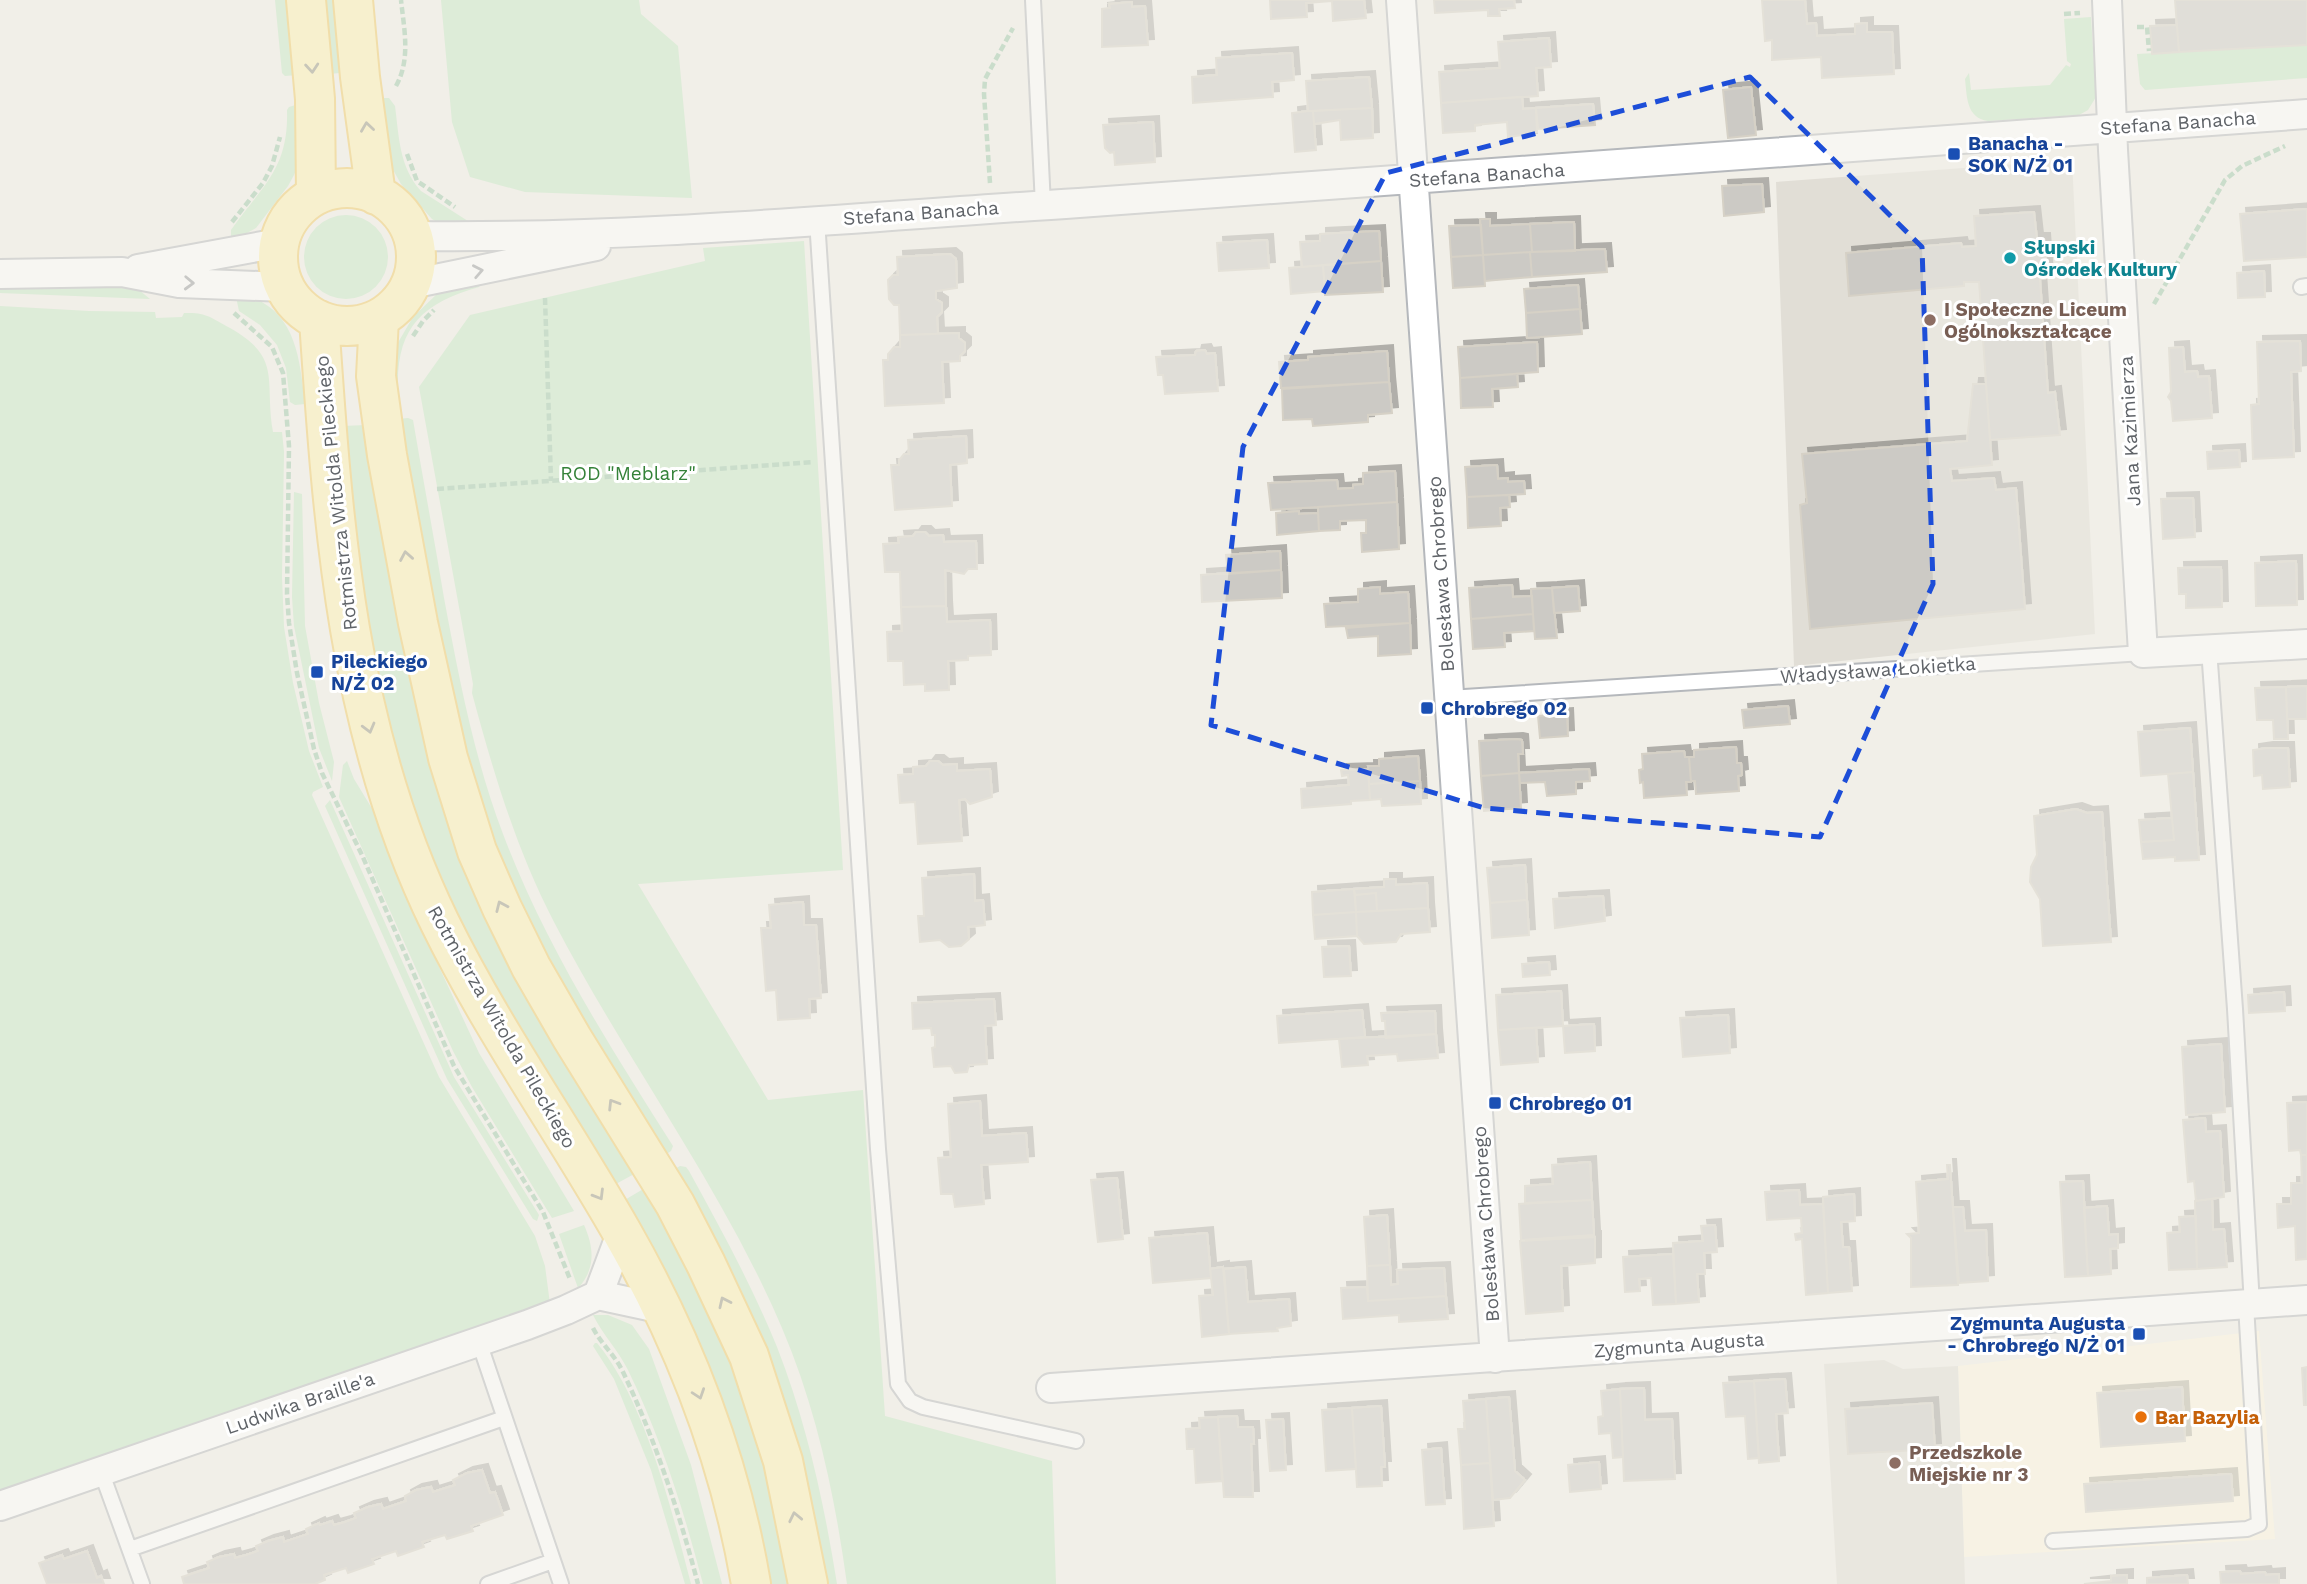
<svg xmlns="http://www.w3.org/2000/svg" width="2307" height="1584" viewBox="0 0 2307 1584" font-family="'Work Sans',sans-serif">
<defs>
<filter id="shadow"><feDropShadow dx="6" dy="-6" stdDeviation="0" flood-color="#0004"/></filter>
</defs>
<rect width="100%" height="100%" fill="#f1efe8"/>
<path fill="#fef7e0" d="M2259,1331L2275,1539L1964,1557L1958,1366Z"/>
<path fill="#e1ded6" d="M2072,160L2095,634L1794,666L1776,182Z
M1884,1360L1903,1369L1958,1366L1965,1584H1837L1824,1364Z"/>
<path fill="#c5e8c5" d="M275,0H290L297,75L285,76L282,73Z
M322,0H333L340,73L328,74Z
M441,0H639L641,14L678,46L692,198L525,192L470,177L452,122Z
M2091,17L2096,97L2088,110L2079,115L1988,121C1966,118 1967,96 1965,79L1969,73L1971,90L2050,85L2066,65L2070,67L2071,64L2067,61L2064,19Z
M2307,45V78L2145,90L2140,84L2137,54Z
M378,98H389L395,106C399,136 399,167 421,191L471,223L440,224L432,219L401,184L391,166Z
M299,104V163L294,175L288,186L256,228L231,242V230C262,186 289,169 287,110L289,107Z
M304 257a42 42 0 1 1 84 0a42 42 0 1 1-84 0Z
M804,241L843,870L638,884L768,1100L863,1090L885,1416L1052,1461L1056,1584H847C835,1497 817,1410 782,1328C721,1185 625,1059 554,922C516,849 493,771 472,693L473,684L419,387L470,315L705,261L703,248Z
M482,282L479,287C422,303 396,328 398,389L393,391L396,346L413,317L437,294L450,288Z
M76,283L139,290L150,299L0,293V286Z
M235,292C295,305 299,352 305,404L295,405L290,402L286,368L277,345L260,325L239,311Z
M0,306L89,311L155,312L156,318L182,317L184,313C206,312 210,317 230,328C283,358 264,380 273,432H282L284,452L282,577L284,627L293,683L309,751L323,787L313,792L312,795L439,1077L535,1236L545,1266L550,1304L0,1492Z
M408,418L413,420C423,479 434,538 444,598C459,678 474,758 503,834C545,945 610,1047 673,1146L671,1151L662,1157L572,1009L504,876L463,759L398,419Z
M366,425L407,657L636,1173L614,1185L474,955L411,817L369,656L343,426Z
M294,492L302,494L305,626L319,703L334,762L332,781L319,748L294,626L292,597Z
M347,761L354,779L379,820L434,956L479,1053L574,1211L552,1218L472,1087L453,1051L339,797L343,765Z
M330,800L454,1077L539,1215L537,1221L533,1219L447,1079L325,806Z
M680,1166L686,1167L689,1171C721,1229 752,1286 777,1347C807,1424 824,1503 837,1584H823L671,1171Z
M645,1188L724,1341L761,1444L791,1584H766L623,1201Z
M584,1225C594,1247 596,1269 578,1288L559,1234Z
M593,1315H608L632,1325L649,1349L691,1465L722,1584H703C684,1511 661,1438 628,1370C618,1350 603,1335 593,1315Z
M595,1343H597C645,1401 672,1511 691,1584H685L651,1470L614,1379L593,1346Z"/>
<path fill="#cccac5" stroke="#d6d1c6" stroke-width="2" filter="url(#shadow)" d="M1270,0H1364L1366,18L1333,21L1332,1L1306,3L1307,17L1271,19Z
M1434,0H1514L1515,8L1499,9L1500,16H1488V10L1435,13Z
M1762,0H1805L1807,24L1816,23L1817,36L1855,34V24L1867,23V32H1892L1894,74L1822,78L1821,57L1772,60V40L1765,41Z
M2175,0H2307V45L2179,52Z
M1132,2V7L1145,6L1148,45L1102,47V9L1110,8L1109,4Z
M2177,25L2179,52L2152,54L2150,26Z
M1549,38L1551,67L1536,68L1538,96L1441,103L1439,72L1500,68L1498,42Z
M1292,53L1294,80L1272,82L1273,97L1193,103L1192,77L1217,75L1216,58Z
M1369,77L1372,108L1308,111L1306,81Z
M1751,87L1756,135L1728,138L1723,90Z
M1518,97H1522L1523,109L1536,108L1537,133L1508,137L1507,122L1475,125V131L1443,133L1441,103Z
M1593,104L1595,125L1538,129L1536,108Z
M1372,108L1373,138L1341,140L1340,120L1314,124L1313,111Z
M1308,111H1313L1316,150L1295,152L1292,113Z
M1153,122L1155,162L1115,165L1114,152L1110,153L1105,148L1103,125Z
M1762,184L1764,212L1724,216L1722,186Z
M2307,209V257L2244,261L2240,214Z
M2034,212L2037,239H2044L2047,278L2040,279L2048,393L2055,392L2060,435L1990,440L1979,282H1964V286L1849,296L1846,253L1961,243L1962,247L1976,246L1974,216Z
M1480,219H1490V226L1530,224L1532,252L1483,255Z
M1574,222L1575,251L1532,252L1530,224Z
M1481,225L1483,255L1451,257L1449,226Z
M1379,231L1381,261L1302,267L1300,242L1320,241V234Z
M1267,240L1269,268L1219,271L1217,243Z
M1605,249L1607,272L1532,277L1530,252Z
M1530,252L1532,277L1485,281L1483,255Z
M950,254L956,259L957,288L936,291V299L942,303V312L937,317L938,334L900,335L899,305H894L889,299L888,280L893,275H898L897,257Z
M1483,255L1485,286L1453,288L1451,257Z
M1381,261L1383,292L1325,295L1323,265Z
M1323,265L1325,291L1291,294L1289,268Z
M2264,271L2265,297L2238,298L2237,273Z
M1578,285L1580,309L1526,313L1524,289Z
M1580,309L1582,334L1527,338L1526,313Z
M959,333V338L965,343V351L960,356V361L942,362L944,403L885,406L883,360H888V354L894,347H900V335Z
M2300,341L2301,371L2291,372L2294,457L2253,459L2251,405L2259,404L2257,342Z
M1537,342L1538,372L1460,378L1458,347Z
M2183,347L2185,372L2197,371L2198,377L2209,376L2212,418L2173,421L2171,401L2168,397L2171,392L2169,348Z
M1205,350L1207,354L1215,353L1218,391L1165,394L1163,375H1158L1156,357L1195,355L1196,351Z
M1387,351L1389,382L1281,388L1279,362L1308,360V357Z
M1517,374L1518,387L1492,389L1493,407L1461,408L1460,378Z
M1389,382L1392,413L1368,415V422L1313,426L1312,419L1283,420L1282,389Z
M1973,384H1986L1992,465L1950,469L1952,481L1994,478L1996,490L2016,488L2025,609L1810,629L1800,505L1807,503L1802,454L1967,441Z
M966,436L967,463L950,465L952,506L895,510L891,465H899V460L904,454H909L908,440Z
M2239,450L2240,467L2208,469L2207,452Z
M1497,465L1498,479L1508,478V482L1524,481L1525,494L1467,497L1465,467Z
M1395,471L1397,502L1271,510L1268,483L1337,480L1338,489L1353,488V485L1363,484V473Z
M1509,495L1510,507L1500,508L1501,526L1468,528L1467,497Z
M2193,498L2195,537L2163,539L2161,499Z
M1397,502L1399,549L1362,552L1361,533H1366V520L1340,521V530L1319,531L1318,507Z
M1299,511V514L1318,513L1319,531L1277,535L1276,513Z
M916,532H925L929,536L943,535L944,542L976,541L977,569H968L964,574L945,570L946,606L901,607L900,572H885L883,544L899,543L898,537L913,536Z
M1280,551L1281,570L1228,574L1226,555Z
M2296,561L2297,605L2256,606L2255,563Z
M2221,567L2222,607L2186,608V594H2179L2178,568Z
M1281,570L1282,598L1202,602L1201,575Z
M1512,585L1513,597L1532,596L1533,614L1471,619L1469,588Z
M1578,586L1580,611L1554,613L1552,588Z
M1380,587V594L1408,592L1410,623L1326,627L1324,604L1358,602V589Z
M1552,588L1557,638L1535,639L1531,589Z
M946,606L947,622L990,620L991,655L968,656V660L948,661L949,690L925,691V684L904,685L903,661H888L887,632L902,631L901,607Z
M1533,614L1534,631L1504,633L1505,647L1473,649L1471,619Z
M1410,623L1411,654L1378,656V636L1348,638L1346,628Z
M2307,686V719H2287L2286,687Z
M2286,687L2288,739H2274L2273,720H2257L2255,688Z
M1788,706L1790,724L1744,728L1742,710Z
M1567,714L1568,736L1540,738L1538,716Z
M2190,728L2193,772L2141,776L2138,732Z
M1517,739L1522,740L1523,754H1518L1519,773L1481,776L1479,741Z
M1736,747L1737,763H1741L1742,775L1738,776L1739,791L1696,794L1695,781H1691L1689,757H1694V750Z
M2267,748H2288L2290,787L2263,789L2262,775L2254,776L2253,750Z
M1684,751L1685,757H1689L1691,782H1686L1687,795L1644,798L1643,782L1640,783L1639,770L1643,769L1642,754Z
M1418,756L1420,781L1369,784L1368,766H1379V759Z
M930,761H938L943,765L957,764V771L990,769L992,797L970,804L965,799L959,800L962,841L918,844L915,802L900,803L898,775L913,774V767L926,766Z
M1368,769L1370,800L1351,801V804L1302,808L1301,789L1349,785L1348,775L1342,776L1341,770Z
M1589,769L1590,781L1576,782V794L1547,796L1545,782L1520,783L1519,773Z
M2193,772L2199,860L2175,861V857L2143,859L2141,842L2174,840L2168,774Z
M1519,773L1521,808L1484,811L1481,776Z
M1420,781L1421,804L1382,806L1381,799L1370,800L1369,784Z
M2076,809L2087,813L2102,812L2111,942L2043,946L2040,899L2030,882L2031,867L2037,855L2034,816Z
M2172,818L2174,840L2141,842L2139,820Z
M1525,865L1527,900L1490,903L1487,868Z
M974,874L975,901L983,900L985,925L968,927L969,939L961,946L949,947L940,940L920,942L918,916H924L922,878Z
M1384,879H1396V885L1427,883L1428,908L1377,911L1376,893L1355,895L1354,889L1384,887Z
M1354,889L1356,912L1313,915L1312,892Z
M1376,893L1377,911L1356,912L1355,895Z
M1603,896L1605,921L1555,928L1553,899Z
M1527,900L1529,935L1492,938L1490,903Z
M803,902L804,925H816L821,998L809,999L810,1018L778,1020L776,990L766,991L761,928H771L769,905Z
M1428,908L1430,932L1401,934L1396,942L1364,944L1357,936L1356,912Z
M1356,912L1357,936L1315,939L1313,915Z
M1349,946L1351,976L1324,977L1322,947Z
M1549,962L1550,975L1523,977L1522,964Z
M1561,991L1563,1026L1498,1030L1496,995Z
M2284,992L2285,1011L2249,1013L2248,995Z
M994,999L996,1025L985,1026L987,1064L969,1065L967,1072L955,1073L951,1066L934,1067L932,1048L935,1047V1035H932L931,1028L913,1029L912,1003Z
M1362,1010L1365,1037L1279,1043L1277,1016Z
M1435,1011L1436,1034L1386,1038L1385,1021H1382L1381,1013Z
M1728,1015L1730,1053L1683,1057L1680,1018Z
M1594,1024L1595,1051L1565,1053L1563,1026Z
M1536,1028L1538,1062L1501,1065L1498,1030Z
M1436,1034L1438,1058L1398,1061L1397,1054L1367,1056L1368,1065L1342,1067L1339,1039Z
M2221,1044L2225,1112L2186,1115L2182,1047Z
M980,1101L982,1136L1026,1133L1028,1162L981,1165L984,1204L955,1207L953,1194H941L938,1158L951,1157L948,1104Z
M2307,1102V1155H2301L2300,1150L2289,1151L2287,1103Z
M2205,1118L2206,1132L2220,1131L2224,1197L2196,1201L2194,1181L2188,1182L2183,1120Z
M2301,1155H2307V1259L2296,1260L2295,1226L2278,1228L2277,1204H2291V1183H2302Z
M1590,1162L1592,1200L1525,1203V1186L1553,1184L1552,1165Z
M1947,1165H1950L1958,1285L1911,1287V1238L1907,1234L1919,1233L1916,1182L1948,1179Z
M1117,1178L1123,1239L1098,1242L1091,1180Z
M2083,1181L2088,1276L2065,1277L2060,1182Z
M1799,1190L1800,1205L1823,1204L1828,1293L1806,1295L1802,1239L1796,1240L1795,1234L1802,1233L1801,1218L1767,1220L1765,1192Z
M1854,1194L1855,1221L1841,1222L1843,1247H1849L1852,1291L1828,1293L1823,1197Z
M2212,1199L2213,1230L2224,1229L2227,1267L2197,1269L2195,1201Z
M1592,1200L1594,1235L1521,1240L1519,1204Z
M2107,1206L2109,1235L2118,1234V1248L2110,1249L2111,1274L2088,1276L2084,1208Z
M1953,1207H1963L1965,1231L1986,1230L1988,1281L1959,1283Z
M1387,1215L1390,1265L1367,1266L1364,1217Z
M2196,1216L2197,1269L2169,1270L2167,1233L2180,1232L2179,1217Z
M1715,1225L1717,1252L1704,1253L1705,1274H1697L1699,1302L1676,1304L1673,1243L1703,1241L1701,1226Z
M1207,1233L1211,1278L1153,1283L1149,1238Z
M1595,1237V1263L1561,1266L1563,1311L1526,1314L1520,1241Z
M1673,1254L1676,1304L1653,1305L1651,1278L1639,1279L1640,1291L1625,1292L1623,1257Z
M1390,1265L1391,1285L1398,1284L1397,1270L1444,1268L1446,1296L1368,1301L1367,1266Z
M1223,1267L1229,1334L1202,1337L1199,1296L1213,1295L1210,1269Z
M1245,1267L1248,1302L1289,1299L1291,1326L1277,1328L1278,1331L1229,1334L1224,1269Z
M1367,1287L1368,1301L1446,1296L1448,1319L1399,1322V1315L1343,1319L1341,1288Z
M2307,1367V1405H2304L2302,1368Z
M1785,1379L1788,1413L1776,1414L1779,1461L1759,1463L1754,1381Z
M1754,1381L1759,1458L1748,1459L1745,1416L1726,1417L1723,1383Z
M2182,1387L2185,1441L2101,1447L2097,1393Z
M1644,1388L1645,1420L1672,1419L1675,1479L1624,1481L1620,1389Z
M1620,1389L1623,1457L1613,1458L1611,1433L1599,1434L1598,1417L1603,1416L1601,1391Z
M1509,1397L1515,1471L1525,1480L1510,1498L1493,1500L1486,1399Z
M1486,1399L1490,1463L1461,1465L1458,1429H1465L1463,1401Z
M1932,1403L1935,1449L1848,1454L1845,1409Z
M1381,1406L1385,1467H1381L1382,1486L1357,1487L1352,1408Z
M1352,1408L1356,1469L1326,1471L1322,1410Z
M1237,1416L1238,1427H1253L1254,1444H1251L1253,1497H1224L1218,1417Z
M1218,1417L1222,1481L1196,1483L1194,1449H1187L1186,1429L1200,1428L1199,1418Z
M1283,1419L1286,1470L1270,1471L1266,1420Z
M1441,1448L1445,1504L1426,1505L1422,1450Z
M1599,1462L1601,1489L1570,1492L1568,1465Z
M1490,1463L1494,1526L1464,1529L1461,1465Z
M482,1470L490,1493L495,1492L503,1515L471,1526L473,1531L447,1539L445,1535L422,1542L424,1547L398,1556L396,1551L372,1559L374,1564L348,1573L346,1568L324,1575L325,1580L315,1584H184L182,1577L209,1568L207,1562L219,1557L234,1554L235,1558L246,1555L258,1551L256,1546L268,1541L283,1537L284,1542L308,1534L306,1529L319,1523L320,1525L332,1521L334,1525L345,1522L356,1518L354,1513L368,1507L381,1504L383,1509L406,1501L405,1496L416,1490L431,1487L433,1492L455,1485L453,1480L467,1473Z
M2231,1474L2233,1501L2086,1512L2084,1484Z
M87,1551L97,1578L101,1576L104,1584H47L39,1563L62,1555L64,1559Z
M2240,1571L2241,1574L2265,1572L2266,1575L2279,1574V1584H2221L2220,1572Z
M2127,1575V1584H2084L2111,1581V1576Z
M2187,1575L2188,1584H2147V1578Z"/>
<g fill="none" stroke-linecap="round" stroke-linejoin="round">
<g stroke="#b5b8bc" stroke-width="18">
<path id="service" d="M1033,0L1043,205
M817,220L878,1149L898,1384L910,1401L923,1407L1076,1441
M2301,287L2307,286
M2209,649L2235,1009L2252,1305
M1449,698L2143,653
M479,1342L561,1584
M101,1471L142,1584
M2053,1541L2247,1529L2259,1524L2246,1305
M130,1549L504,1418
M488,1584L553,1561"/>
</g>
<g stroke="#b5b8bc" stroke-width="32">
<path id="minor" d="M1401,0L1495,1358
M2107,0L2113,150L2143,653L2307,644
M413,236C635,239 858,217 1079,203C1489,176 1898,144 2307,114
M138,269L279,243
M0,274L122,272L179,283L284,287
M411,284L596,246
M598,1295L622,1231
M1051,1388L2307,1300
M0,1506L527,1325L566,1310L598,1295L663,1309"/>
</g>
<g stroke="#f2c960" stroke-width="42">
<path id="primary" d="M306,0L315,99L316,195
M353,0L360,77L376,195
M278 257a69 69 0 1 1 138 0a69 69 0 1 1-138 0Z
M379,319L376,376L387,455L418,623L448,758L477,851L502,908L531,967L572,1038L675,1204L706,1264L749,1356L783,1461L808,1584
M319,320C333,528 347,733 440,923C493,1031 564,1130 623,1234C685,1343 730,1460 751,1584"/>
</g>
<path stroke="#9cc7a9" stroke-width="4.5" stroke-dasharray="7 3.5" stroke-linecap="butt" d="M2064,14L2080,13
M2137,27H2147L2149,51
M396,86C411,59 404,29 401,0
M407,154L417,181L455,207
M990,183L984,94L985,79L1013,28
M232,222L263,183L272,166L280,137
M545,298L551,481
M2154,304L2225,180L2242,166L2285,146
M234,313L272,347L283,373L289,446L287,594L289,623L297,673L314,749L322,773L362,855L454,1066L543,1212L570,1279
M413,336L423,321L434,310
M437,489L814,462
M593,1328C601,1344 615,1355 623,1372C655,1439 679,1512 698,1584"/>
<use href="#service" stroke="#fff" stroke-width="14"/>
<use href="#minor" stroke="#fff" stroke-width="28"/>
<use href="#primary" stroke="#fff2af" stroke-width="38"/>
</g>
<defs><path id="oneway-chevron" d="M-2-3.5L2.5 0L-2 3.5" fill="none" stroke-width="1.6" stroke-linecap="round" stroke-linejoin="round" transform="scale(1.75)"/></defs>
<g stroke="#979581">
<use href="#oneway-chevron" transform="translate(312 68) rotate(85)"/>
<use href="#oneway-chevron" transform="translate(367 127) rotate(-98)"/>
<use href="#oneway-chevron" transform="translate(406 556) rotate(-100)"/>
<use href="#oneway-chevron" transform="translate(369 728) rotate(75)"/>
<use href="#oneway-chevron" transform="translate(501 906) rotate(-114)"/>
<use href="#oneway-chevron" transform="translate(613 1104) rotate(-122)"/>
<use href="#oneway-chevron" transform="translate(599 1195) rotate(59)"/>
<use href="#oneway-chevron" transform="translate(724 1302) rotate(-115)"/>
<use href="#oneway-chevron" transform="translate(699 1394) rotate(71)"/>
<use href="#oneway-chevron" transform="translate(795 1517) rotate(-102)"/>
</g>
<g stroke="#979a9d">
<use href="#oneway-chevron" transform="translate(478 271) rotate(-11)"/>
<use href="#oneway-chevron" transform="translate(189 283) rotate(2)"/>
</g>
<path d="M0 0H2307V1584H0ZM1750,77L1922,247L1933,584L1820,837L1484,808L1211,725L1243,447L1386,173Z" fill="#f1efe8" fill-opacity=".55" fill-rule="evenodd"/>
<path fill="none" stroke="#1d4ed8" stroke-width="5" stroke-dasharray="14 9" stroke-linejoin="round" d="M1750,77L1922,247L1933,584L1820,837L1484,808L1211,725L1243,447L1386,173Z"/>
<g fill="#1a4fb4" stroke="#fff" stroke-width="2.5">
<rect x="1947" y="147" width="14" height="14" rx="3.5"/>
<rect x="310" y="665" width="14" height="14" rx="3.5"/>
<rect x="1420" y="701" width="14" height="14" rx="3.5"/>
<rect x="1488" y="1096" width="14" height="14" rx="3.5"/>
<rect x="2132" y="1327" width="14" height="14" rx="3.5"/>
</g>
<circle fill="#0f9aa8" stroke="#fff" stroke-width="2.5" cx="2010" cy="258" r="7"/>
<g fill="#8d6e63" stroke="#fff" stroke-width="2.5">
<circle cx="1930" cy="320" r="7"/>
<circle cx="1895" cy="1463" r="7"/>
</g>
<circle fill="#e8710a" stroke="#fff" stroke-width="2.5" cx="2141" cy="1417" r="7"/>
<g text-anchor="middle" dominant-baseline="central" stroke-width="6" stroke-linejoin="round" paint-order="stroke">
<g font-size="19" fill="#5f6368" stroke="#fff">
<text transform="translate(2178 123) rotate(-4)">Stefana Banacha</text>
<text transform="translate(1487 175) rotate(-4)">Stefana Banacha</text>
<text transform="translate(921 213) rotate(-4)">Stefana Banacha</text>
<text transform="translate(2130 431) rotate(-93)">Jana Kazimierza</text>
<text transform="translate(336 493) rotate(-96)">Rotmistrza Witolda Pileckiego</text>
<text transform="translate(1441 574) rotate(-94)">Bolesława Chrobrego</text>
<text transform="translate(1878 670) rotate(-4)">Władysława Łokietka</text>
<text transform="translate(502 1027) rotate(60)">Rotmistrza Witolda Pileckiego</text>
<text transform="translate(1486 1224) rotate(-94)">Bolesława Chrobrego</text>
<text transform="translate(1679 1345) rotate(-4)">Zygmunta Augusta</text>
<text transform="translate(300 1403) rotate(-19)">Ludwika Braille'a</text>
</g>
<g font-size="19" font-weight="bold" fill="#164399" stroke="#fff" text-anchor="start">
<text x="1968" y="143">Banacha -<tspan x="1968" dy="22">SOK N/Ż 01</tspan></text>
<text x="331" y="661">Pileckiego<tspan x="331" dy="22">N/Ż 02</tspan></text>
<text x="1441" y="708">Chrobrego 02</text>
<text x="1509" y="1103">Chrobrego 01</text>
<text x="2125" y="1323" text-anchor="end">Zygmunta Augusta<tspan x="2125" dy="22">- Chrobrego N/Ż 01</tspan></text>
</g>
<g font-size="19" font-weight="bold" fill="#0d838f" stroke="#fff" text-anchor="start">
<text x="2024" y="247">Słupski<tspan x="2024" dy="22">Ośrodek Kultury</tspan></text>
</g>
<g font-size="19" font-weight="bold" fill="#785e54" stroke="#fff" text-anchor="start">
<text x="1944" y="309">I Społeczne Liceum<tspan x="1944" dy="22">Ogólnokształcące</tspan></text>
<text x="1909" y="1452">Przedszkole<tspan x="1909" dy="22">Miejskie nr 3</tspan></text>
</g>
<g font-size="19" fill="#348238" stroke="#fff">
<text x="628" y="473">ROD "Meblarz"</text>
</g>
<g font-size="19" font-weight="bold" fill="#c56008" stroke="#fff" text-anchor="start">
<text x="2155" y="1417">Bar Bazylia</text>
</g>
</g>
</svg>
